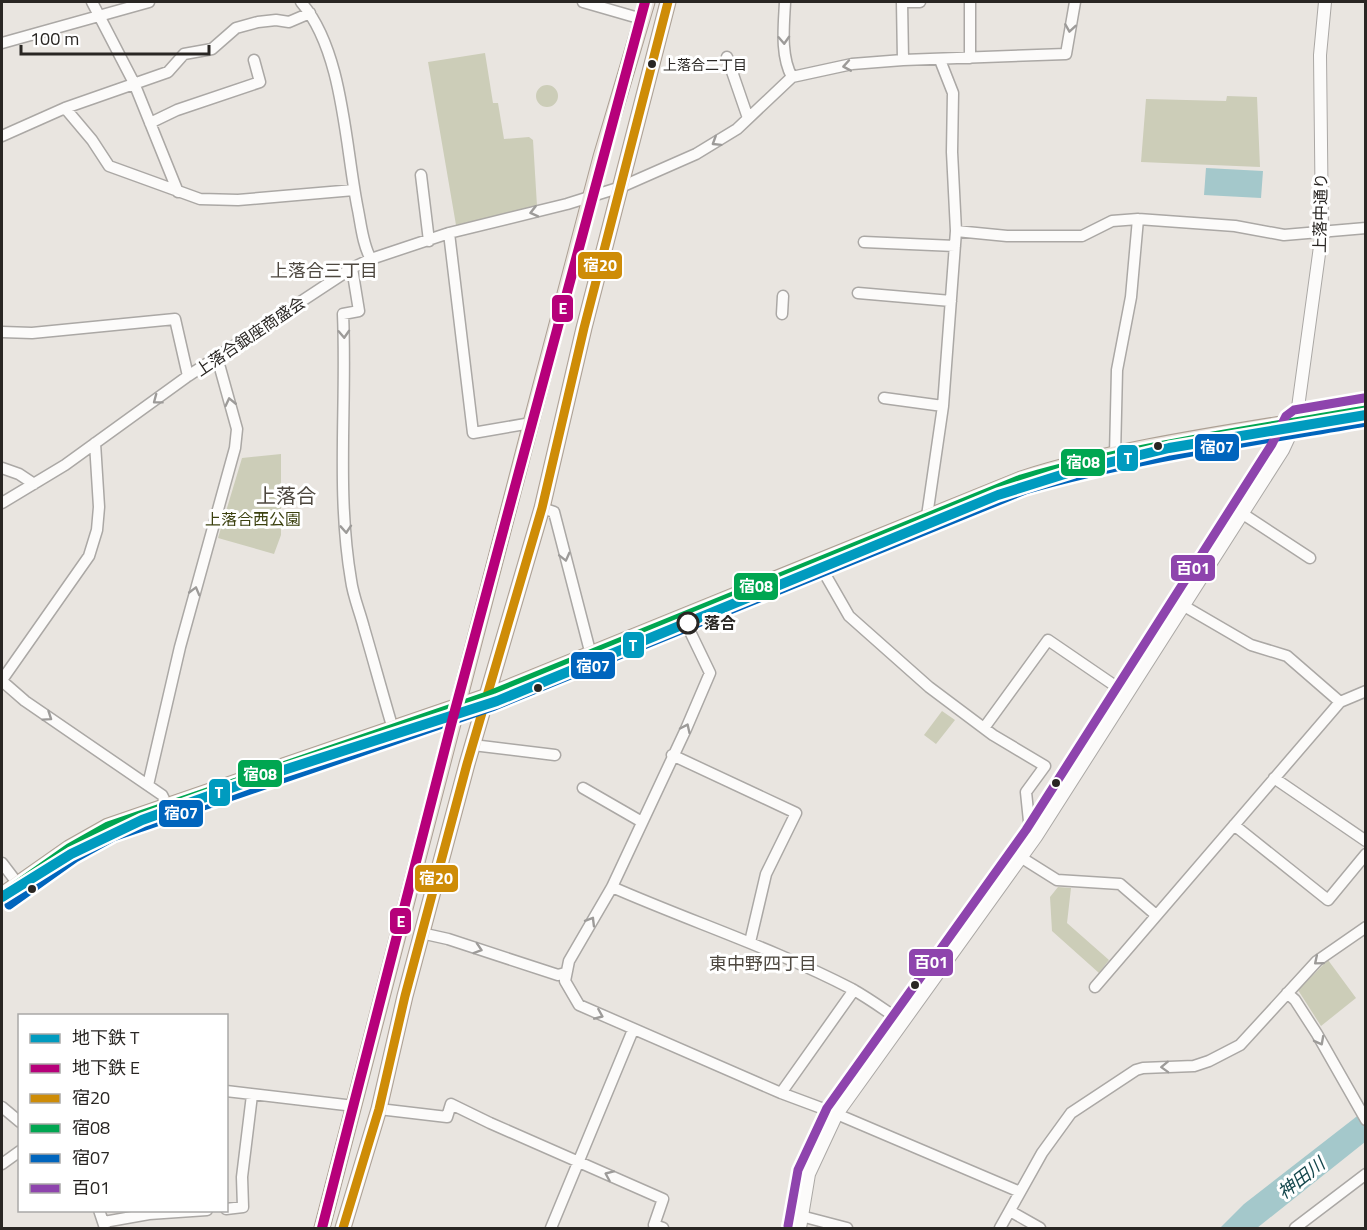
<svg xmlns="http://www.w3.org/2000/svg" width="1367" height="1230" viewBox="0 0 1367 1230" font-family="'Titillium Web','Noto Sans JP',sans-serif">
<rect width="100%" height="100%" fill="#e9e5e0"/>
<path fill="#cccdb8" d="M485,53L493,103H498L504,139L529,137L533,140L537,206L456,225L428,62Z
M536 96a11 11 0 1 1 22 0a11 11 0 1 1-22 0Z
M1227,96L1257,97L1260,167L1141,162L1146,99L1226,101Z
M281,454V535L274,554L218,538L242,458Z
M942,711L955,720L936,744L924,735Z
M1058,887L1071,888L1067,923L1109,960L1099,973L1052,931L1050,897Z
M1328,960L1356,998L1321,1026L1298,990Z"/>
<path fill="#a4c8cb" d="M1206,168L1263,171L1261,198L1204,195Z
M1365,1110V1142L1257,1228H1220L1244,1204Z"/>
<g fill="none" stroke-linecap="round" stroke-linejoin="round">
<g stroke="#aba8a5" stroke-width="13">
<path id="minor" d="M92,2L134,83L178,192
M301,2C344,52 345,147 358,210C361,225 363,246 371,259
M583,2L642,19
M785,2C784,25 780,55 792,77
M970,2V58
M2,43L149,2
M727,57L748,118
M903,60L902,2H920
M940,60L953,93L952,152L956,231L943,406
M65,108L92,140L109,166L200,199L238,200L354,190
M150,123L177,110L260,82L254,60
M2,136L65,108L168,72L184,54L212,49L236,28L258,22L276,20L289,22L310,13
M421,175L429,241
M956,231L1007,236H1082L1112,221L1138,219L1235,226L1284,235L1366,228
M449,233L473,433L531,423
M864,242L955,246
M352,268L359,311L343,314C347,403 336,492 351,580C353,596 360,612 364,628C374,662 383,696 393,729
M858,293L951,301
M782,314L783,296
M2,332L32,333L175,319L188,376
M884,398L943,406L927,516
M1115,455L1117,370L1131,297L1138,219
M2,468L19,474L34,484
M2,503L65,465L188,376L352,268L371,259L449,233L567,204L621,187L696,154L737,129L792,77L852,64L903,60L1066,54L1075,2
M542,508L554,512L591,655
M1243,514L1310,558
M818,562L849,616L929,687L993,735L1045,766L1026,792L1030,831L1036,837
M1184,606L1251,645L1287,656L1340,702
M683,617L710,673L686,729L612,887L569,961L565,981L579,1005L781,1093L832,1112L1020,1192
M2,680L89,556L97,530L99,507L95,443
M2,681L25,701L162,795L167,805
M984,728L1048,640L1127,694
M473,745L555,755
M672,755L796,813L766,874L750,942
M1274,778L1366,841
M148,785L180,647L235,448L237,429L217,357
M583,788L642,822
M1234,825L1328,900L1366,854
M1022,858L1057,880L1120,884L1156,915
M2,863L18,884
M612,887C692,922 775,949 852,989C870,999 886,1011 903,1022
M421,933L448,939L558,975L565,973
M1095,987L1340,702L1366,691
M1287,993L1295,1000L1317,1034L1366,1120
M226,1091L354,1106
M781,1093L854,990
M2,1107L20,1122
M379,1109L447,1117L451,1104L490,1123L663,1199L654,1225L663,1228
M2,1164L20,1151
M226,1209L243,1207L242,1177L252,1095
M99,1210L105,1228
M1010,1211L1040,1228
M801,1216L847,1228
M104,1222L149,1214L207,1210
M551,1228L633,1030
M1000,1228L1042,1153L1071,1113L1136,1070L1143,1068L1194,1066L1209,1061L1240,1045L1317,961L1366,927
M1295,1228L1366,1174"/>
</g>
<g stroke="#aba8a5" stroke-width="14">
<path id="tertiary" d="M800,1228L809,1174L837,1114L1036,837L1283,450L1296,422L1322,232L1320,55L1325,2"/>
</g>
<g stroke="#aca094" stroke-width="17">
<path id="primary" d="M2,895L69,848L108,826L487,696L1021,479C1130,444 1252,430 1366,410
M322,1228L531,423L601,157L647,2
M343,1228L379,1109L405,996L467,764L542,508L584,328L668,2"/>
</g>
<use href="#minor" stroke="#fcfbfa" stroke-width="10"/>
<use href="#tertiary" stroke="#fcfbfa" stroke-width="12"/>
<use href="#primary" stroke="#eae3dd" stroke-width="15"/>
<g stroke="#fff" stroke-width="14">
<path id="bus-1" d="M343,1228L379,1109L405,996L467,764L542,508L584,328L668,2"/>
</g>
<g stroke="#fff" stroke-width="14">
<path id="bus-2" d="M2,895L69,848L108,826L487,696L1021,479C1134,446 1250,430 1366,410"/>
</g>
<g stroke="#fff" stroke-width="14">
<path id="bus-3" d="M9,905L75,858L113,837L492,707L1025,490C1137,458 1251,442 1366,422"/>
</g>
<g stroke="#fff" stroke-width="14">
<path id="bus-4" d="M788,1226L798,1170L827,1108L1026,830L1272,444L1286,416L1294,410L1364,398"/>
</g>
<use href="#bus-1" stroke="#ce8c07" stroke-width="9"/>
<use href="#bus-2" stroke="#00a651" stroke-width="9"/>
<use href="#bus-3" stroke="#0065bd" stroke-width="9"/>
<use href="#bus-4" stroke="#8e44ad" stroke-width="9"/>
<g stroke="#fff" stroke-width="15">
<path id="metro-1" d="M2,897L71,854L142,820L253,780L497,701L998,495L1074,471L1169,448L1366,415"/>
</g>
<g stroke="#fff" stroke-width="15">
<path id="metro-2" d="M322,1228L451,725L645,2"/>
</g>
<use href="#metro-1" stroke="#009bbf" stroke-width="10"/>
<use href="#metro-2" stroke="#b6007a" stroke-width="10"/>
</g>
<defs><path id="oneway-chevron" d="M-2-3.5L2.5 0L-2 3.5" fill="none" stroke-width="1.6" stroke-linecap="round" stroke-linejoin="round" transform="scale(1.5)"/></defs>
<g stroke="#9d9b99">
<use href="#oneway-chevron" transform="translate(1070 28) rotate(99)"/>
<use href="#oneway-chevron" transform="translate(784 40) rotate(87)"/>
<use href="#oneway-chevron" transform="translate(847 66) rotate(170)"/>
<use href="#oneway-chevron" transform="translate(716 142) rotate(148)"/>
<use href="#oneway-chevron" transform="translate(534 212) rotate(166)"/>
<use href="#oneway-chevron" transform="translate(344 334) rotate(87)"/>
<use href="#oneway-chevron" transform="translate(157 400) rotate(143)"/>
<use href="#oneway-chevron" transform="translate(230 402) rotate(-103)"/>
<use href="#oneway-chevron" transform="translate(346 529) rotate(86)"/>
<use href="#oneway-chevron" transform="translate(565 557) rotate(76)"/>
<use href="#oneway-chevron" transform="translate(195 591) rotate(-75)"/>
<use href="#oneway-chevron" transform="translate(48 717) rotate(34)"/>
<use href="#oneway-chevron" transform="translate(686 728) rotate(-65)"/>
<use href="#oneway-chevron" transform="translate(591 921) rotate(-59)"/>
<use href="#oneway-chevron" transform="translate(478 949) rotate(18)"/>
<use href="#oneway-chevron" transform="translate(1318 961) rotate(140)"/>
<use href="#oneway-chevron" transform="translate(599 1015) rotate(23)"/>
<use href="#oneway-chevron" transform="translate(1320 1041) rotate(62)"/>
<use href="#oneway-chevron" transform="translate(1165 1067) rotate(178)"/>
<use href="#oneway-chevron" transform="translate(609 1175) rotate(-156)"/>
</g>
<g fill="#292623" stroke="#fff" stroke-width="2">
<circle cx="652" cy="64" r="5"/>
<circle cx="1158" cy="446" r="5"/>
<circle cx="538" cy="688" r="5"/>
<circle cx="1056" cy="783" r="5"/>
<circle cx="32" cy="889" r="5"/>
<circle cx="915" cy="985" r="5"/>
</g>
<circle fill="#fff" stroke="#292623" stroke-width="3" cx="688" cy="623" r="10"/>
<g text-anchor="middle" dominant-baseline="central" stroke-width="6" stroke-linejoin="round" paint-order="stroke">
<g font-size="14" fill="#292623" stroke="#fff" text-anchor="start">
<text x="663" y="64">上落合二丁目</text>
</g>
<g font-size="16" fill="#292623" stroke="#fff">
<text transform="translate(1320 213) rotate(-89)">上落中通り</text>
<text transform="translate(250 336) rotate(-34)">上落合銀座商盛会</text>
</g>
<g font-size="16" fill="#3c410f" stroke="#fff">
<text x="253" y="519">上落合西公園</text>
</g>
<g font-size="16" font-weight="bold" fill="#292623" stroke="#fff" text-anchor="start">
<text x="704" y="623">落合</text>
</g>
<g font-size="18" fill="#4e4840" stroke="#fff">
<text x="324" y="270">上落合三丁目</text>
<text x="763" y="963">東中野四丁目</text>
</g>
<g font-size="18" font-style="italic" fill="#15474c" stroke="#fff">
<text transform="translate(1301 1178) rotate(-38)">神田川</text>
</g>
<g font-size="20" fill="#4e4840" stroke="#fff">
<text x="286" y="495">上落合</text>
</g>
</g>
<g stroke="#fff" stroke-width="2">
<rect x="577" y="251" width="46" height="29" rx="6" fill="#ce8c07"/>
<rect x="551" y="294" width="23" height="29" rx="6" fill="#b6007a"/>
<rect x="1194" y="433" width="46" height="29" rx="6" fill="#0065bd"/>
<rect x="1116" y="444" width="23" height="28" rx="6" fill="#009bbf"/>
<rect x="1060" y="448" width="46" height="29" rx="6" fill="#00a651"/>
<rect x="1170" y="554" width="46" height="28" rx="6" fill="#8e44ad"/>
<rect x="733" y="572" width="46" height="29" rx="6" fill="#00a651"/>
<rect x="622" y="631" width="23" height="28" rx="6" fill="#009bbf"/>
<rect x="570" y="651" width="46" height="29" rx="6" fill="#0065bd"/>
<rect x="237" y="759" width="46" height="29" rx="6" fill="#00a651"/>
<rect x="208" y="778" width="23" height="29" rx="6" fill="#009bbf"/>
<rect x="158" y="799" width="46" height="29" rx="6" fill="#0065bd"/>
<rect x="414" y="864" width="45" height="29" rx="6" fill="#ce8c07"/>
<rect x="389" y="907" width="23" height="28" rx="6" fill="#b6007a"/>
<rect x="908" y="948" width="46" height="29" rx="6" fill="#8e44ad"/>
</g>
<g font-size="16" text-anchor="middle" font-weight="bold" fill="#fff">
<text x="600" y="271">宿20</text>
<text x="563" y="314">E</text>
<text x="1217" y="453">宿07</text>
<text x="1128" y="464">T</text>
<text x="1083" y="468">宿08</text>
<text x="1193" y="574">百01</text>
<text x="756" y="592">宿08</text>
<text x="633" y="651">T</text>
<text x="593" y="672">宿07</text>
<text x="260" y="780">宿08</text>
<text x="219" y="798">T</text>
<text x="181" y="819">宿07</text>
<text x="436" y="884">宿20</text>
<text x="401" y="927">E</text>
<text x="931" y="968">百01</text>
</g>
<rect width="1367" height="1230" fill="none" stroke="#292623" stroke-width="6"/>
<rect x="18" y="1014" width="210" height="198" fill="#ffffff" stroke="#a9a8a7" stroke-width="1.5"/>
<rect x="30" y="1034" width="30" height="9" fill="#009bbf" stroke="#a9a8a7" stroke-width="1.5"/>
<text x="72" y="1044" font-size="18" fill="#292623">地下鉄 T</text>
<rect x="30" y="1064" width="30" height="9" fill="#b6007a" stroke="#a9a8a7" stroke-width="1.5"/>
<text x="72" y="1074" font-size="18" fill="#292623">地下鉄 E</text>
<rect x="30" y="1094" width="30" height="9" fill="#ce8c07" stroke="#a9a8a7" stroke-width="1.5"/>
<text x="72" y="1104" font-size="18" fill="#292623">宿20</text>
<rect x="30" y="1124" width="30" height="9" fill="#00a651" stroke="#a9a8a7" stroke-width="1.5"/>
<text x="72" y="1134" font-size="18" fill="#292623">宿08</text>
<rect x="30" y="1154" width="30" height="9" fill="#0065bd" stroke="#a9a8a7" stroke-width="1.5"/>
<text x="72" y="1164" font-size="18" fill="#292623">宿07</text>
<rect x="30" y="1184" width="30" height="9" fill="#8e44ad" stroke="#a9a8a7" stroke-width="1.5"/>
<text x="72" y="1194" font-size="18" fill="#292623">百01</text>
<path d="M21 45v9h188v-9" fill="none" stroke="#292623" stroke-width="3"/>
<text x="30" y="45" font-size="18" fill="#292623" stroke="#ffffff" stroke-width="4.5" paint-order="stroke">100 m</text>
</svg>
